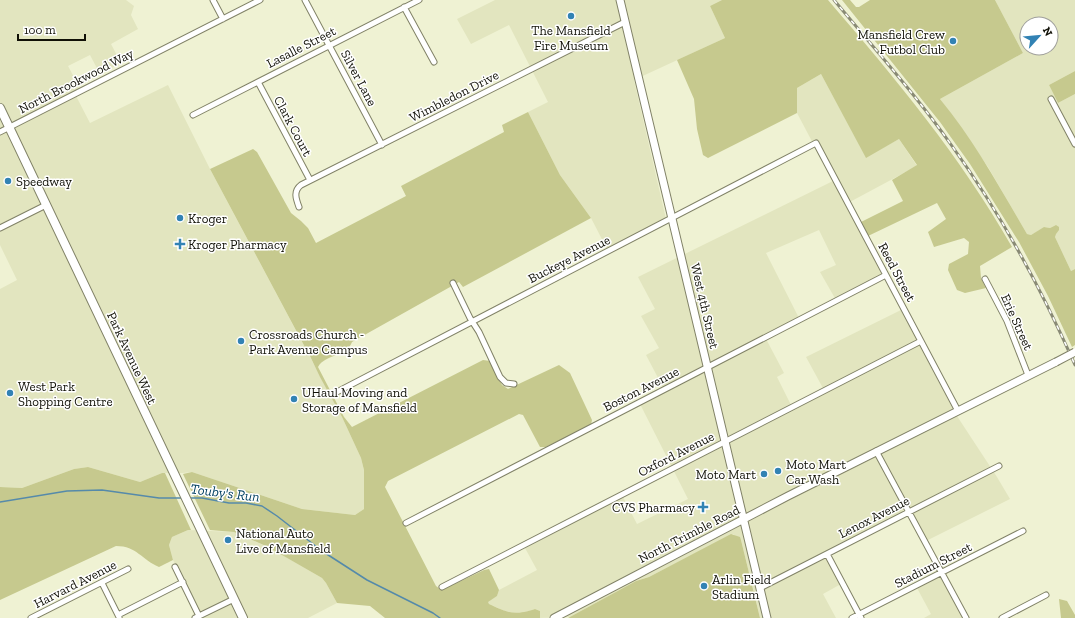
<svg xmlns="http://www.w3.org/2000/svg" width="1075" height="618" viewBox="0 0 1075 618" font-family="'Zilla Slab',serif">
<rect width="100%" height="100%" fill="#eff2d3"/>
<path fill="#e2e5bf" fill-rule="evenodd" d="M0,0H126L134,6L131,15L138,29L111,44L121,63L100,74L90,55L68,66L82,92L76,96L90,123L168,85L210,169L342,417L361,458L364,470V509L355,515L302,509L192,472L183,473H162L140,482L88,467L74,469L22,488L0,487V289L17,280L0,245Z
M495,0H722L710,6L725,38L634,80L666,219L607,249L591,218L560,175L528,112L548,102L509,25L471,44L457,19Z
M995,0H1075V71L1049,85L1058,103L1075,94V269L1071,271L1055,237L1056,225L1050,228L1045,227L1031,235L1027,234L988,167L940,99L1023,53ZM1027,24H1051V48H1027Z
M821,74L866,157L899,139L917,166L846,204L882,275L836,300L820,272L836,265L819,230L766,253L800,320L765,337L784,373L777,377L792,407L824,390L806,357L901,310L955,413L997,477L1010,499L922,543L905,511L824,552L841,584L823,594L836,618H760L741,540L733,534L649,577L636,581L570,617L540,618V611L535,609L523,613L511,614L489,604L487,602L497,596L499,590L537,570L525,548L623,497L637,524L688,499L640,404L665,391L646,355L659,348L641,316L655,309L638,277L833,181L797,113V88Z
M188,530L234,532L272,549L322,578L326,583L337,603L308,618H202L173,560L169,545L172,537Z
M940,576L963,618H924L931,614L917,588Z"/>
<path fill="#c6c98e" d="M722,0H828C895,78 961,157 1012,247L980,266L981,278L986,288L965,293L957,290L948,270L949,264L968,254L969,242L964,238L934,247L928,232L946,219L937,203L868,236L861,222L903,201L892,180L917,165L899,139L866,158L821,74L797,88V113L708,158L703,155L697,129L694,99L677,60L725,38L710,6Z
M842,0H850L856,7H859L870,0H995L1023,53L940,99C974,140 1000,188 1027,234L1031,235L1044,227L1050,228L1056,225L1059,227V230L1056,234L1055,237L1071,271L1075,269V345L1072,347L1048,296L1019,242L970,164L940,122Z
M1075,71V94L1058,103L1049,85Z
M528,112L560,175L591,218L463,287L459,282L352,342C347,357 325,354 318,367L344,417L352,427L483,360L490,361L502,385L508,389L559,365L570,373L592,420L591,425L546,447H540L523,415L519,414L388,481L385,487L436,586L440,589H444L484,570L489,569L499,590L497,596L488,602L489,604C509,613 513,616 535,609L540,611V618H385L370,606L337,603L326,583L322,578L268,547L234,532L210,530L183,474L192,472L302,509L355,515L364,509V470L361,458L342,417L320,377L309,354L307,351L210,169L253,149L257,152L291,213L301,221L308,228L316,243L406,196L401,186L504,132L502,125Z
M88,467L140,482L162,473H165L191,530H188L172,537L169,545L173,560L159,567C142,560 137,546 116,546L0,600V487L22,488L74,469Z
M731,534L740,537L741,540L760,618H568L636,581L649,577Z
M1059,599L1067,601L1075,615V618H1061Z"/>
<g fill="none" stroke-linecap="round" stroke-linejoin="round">
<path stroke="#558aaa" stroke-width="1.5" d="M188,498H202L229,503H246L262,506L277,516L322,551L367,580L433,613L440,618
M0,502L67,491L102,490L159,498H183"/>
<g stroke="#818267" stroke-width="7">
<path id="minor" d="M213,0L223,19
M305,0L382,145
M404,7L434,62
M258,82L310,180
M1051,99L1075,144
M193,115L419,0
M0,132L260,0
M299,207C296,199 293,191 301,185L625,22
M0,228L46,205
M985,279L1007,321L1028,375
M453,283L470,318L479,332L500,377L506,383L514,384
M333,394L816,143L958,411
M876,451L966,618
M406,523L886,275
M827,554L861,618
M175,567L199,616
M102,583L119,617
M442,587L921,341
M760,588L999,466
M118,615L183,582
M31,618L128,569
M195,618L234,599
M852,618L1023,531
M1002,618L1046,595"/>
</g>
<g stroke="#818267" stroke-width="9">
<path id="secondary" d="M620,0L767,618
M554,618L788,496L1056,362"/>
</g>
<g stroke="#818267" stroke-width="10">
<path id="primary" d="M0,108L243,618"/>
</g>
<use href="#minor" stroke="#fff" stroke-width="5"/>
<use href="#secondary" stroke="#fff" stroke-width="7"/>
<use href="#primary" stroke="#fff" stroke-width="8"/>
<g stroke="#898a75" stroke-width="3">
<path id="rail" d="M834,0C874,48 916,95 952,146C1001,214 1041,288 1075,365"/>
</g>
<use href="#rail" stroke="#fff" stroke-width="1.5" stroke-dasharray="4.5" stroke-linecap="butt"/>
<g stroke="#818267" stroke-width="9" stroke-linecap="butt">
<path id="secondary-bridge" d="M1056,362L1075,352"/>
</g>
<use href="#secondary-bridge" stroke="#fff" stroke-width="7"/>
</g>
<g fill="#3282b4" stroke="#fff" stroke-width="1.5">
<circle cx="571" cy="16" r="4"/>
<circle cx="953" cy="41" r="4"/>
<circle cx="8" cy="181" r="4"/>
<circle cx="180" cy="218" r="4"/>
<path d="M178 238h4v4h4v4h-4v4h-4v-4h-4v-4h4z"/>
<circle cx="241" cy="341" r="4"/>
<circle cx="10" cy="393" r="4"/>
<circle cx="294" cy="399" r="4"/>
<circle cx="778" cy="471" r="4"/>
<circle cx="764" cy="474" r="4"/>
<path d="M701 501h4v4h4v4h-4v4h-4v-4h-4v-4h4z"/>
<circle cx="228" cy="540" r="4"/>
<circle cx="704" cy="586" r="4"/>
</g>
<g text-anchor="middle" dominant-baseline="central" stroke-width="3" stroke-linejoin="round" paint-order="stroke">
<g font-size="13" fill="#101006" stroke="#fff" text-anchor="start">
<text x="571" y="30" text-anchor="middle">The Mansfield<tspan x="571" dy="15">Fire Museum</tspan></text>
<text x="945" y="34" text-anchor="end">Mansfield Crew<tspan x="945" dy="15">Futbol Club</tspan></text>
<text x="16" y="181">Speedway</text>
<text x="188" y="218">Kroger</text>
<text x="188" y="244">Kroger Pharmacy</text>
<text x="249" y="334">Crossroads Church -<tspan x="249" dy="15">Park Avenue Campus</tspan></text>
<text x="18" y="386">West Park<tspan x="18" dy="15">Shopping Centre</tspan></text>
<text x="302" y="392">UHaul Moving and<tspan x="302" dy="15">Storage of Mansfield</tspan></text>
<text x="786" y="464">Moto Mart<tspan x="786" dy="15">Car Wash</tspan></text>
<text x="756" y="474" text-anchor="end">Moto Mart</text>
<text x="695" y="507" text-anchor="end">CVS Pharmacy</text>
<text x="236" y="533">National Auto<tspan x="236" dy="15">Live of Mansfield</tspan></text>
<text x="712" y="579">Arlin Field<tspan x="712" dy="15">Stadium</tspan></text>
</g>
<g font-size="13" fill="#101006" stroke="#fff">
<text transform="translate(301 47) rotate(-27)">Lasalle Street</text>
<text transform="translate(359 78) rotate(62)">Silver Lane</text>
<text transform="translate(76 81) rotate(-27)">North Brookwood Way</text>
<text transform="translate(454 96) rotate(-27)">Wimbledon Drive</text>
<text transform="translate(293 126) rotate(62)">Clark Court</text>
<text transform="translate(569 259) rotate(-27)">Buckeye Avenue</text>
<text transform="translate(897 272) rotate(62)">Reed Street</text>
<text transform="translate(705 306) rotate(77)">West 4th Street</text>
<text transform="translate(1017 322) rotate(66)">Erie Street</text>
<text transform="translate(132 358) rotate(65)">Park Avenue West</text>
<text transform="translate(641 389) rotate(-27)">Boston Avenue</text>
<text transform="translate(676 454) rotate(-27)">Oxford Avenue</text>
<text transform="translate(874 517) rotate(-27)">Lenox Avenue</text>
<text transform="translate(689 534) rotate(-27)">North Trimble Road</text>
<text transform="translate(933 565) rotate(-27)">Stadium Street</text>
<text transform="translate(75 584) rotate(-27)">Harvard Avenue</text>
</g>
<g font-size="14" font-style="italic" fill="#003f60" stroke="#fff">
<text transform="translate(225 493) rotate(7)">Touby's Run</text>
</g>
</g>
<g transform="translate(1039 36) rotate(63)"><circle r="19" fill="#ffffff" stroke="#9f9f9b"/>
<path d="M0-3L7 15L0 10L-7 15Z" fill="#3282b4"/>
<text y="-6" font-size="11" font-weight="bold" text-anchor="middle" fill="#101006">N</text>
</g>
<path d="M18 34v6h67v-6" fill="none" stroke="#101006" stroke-width="2"/>
<text x="24" y="34" font-size="12" fill="#101006" stroke="#ffffff" stroke-width="3" paint-order="stroke">100 m</text>
</svg>
